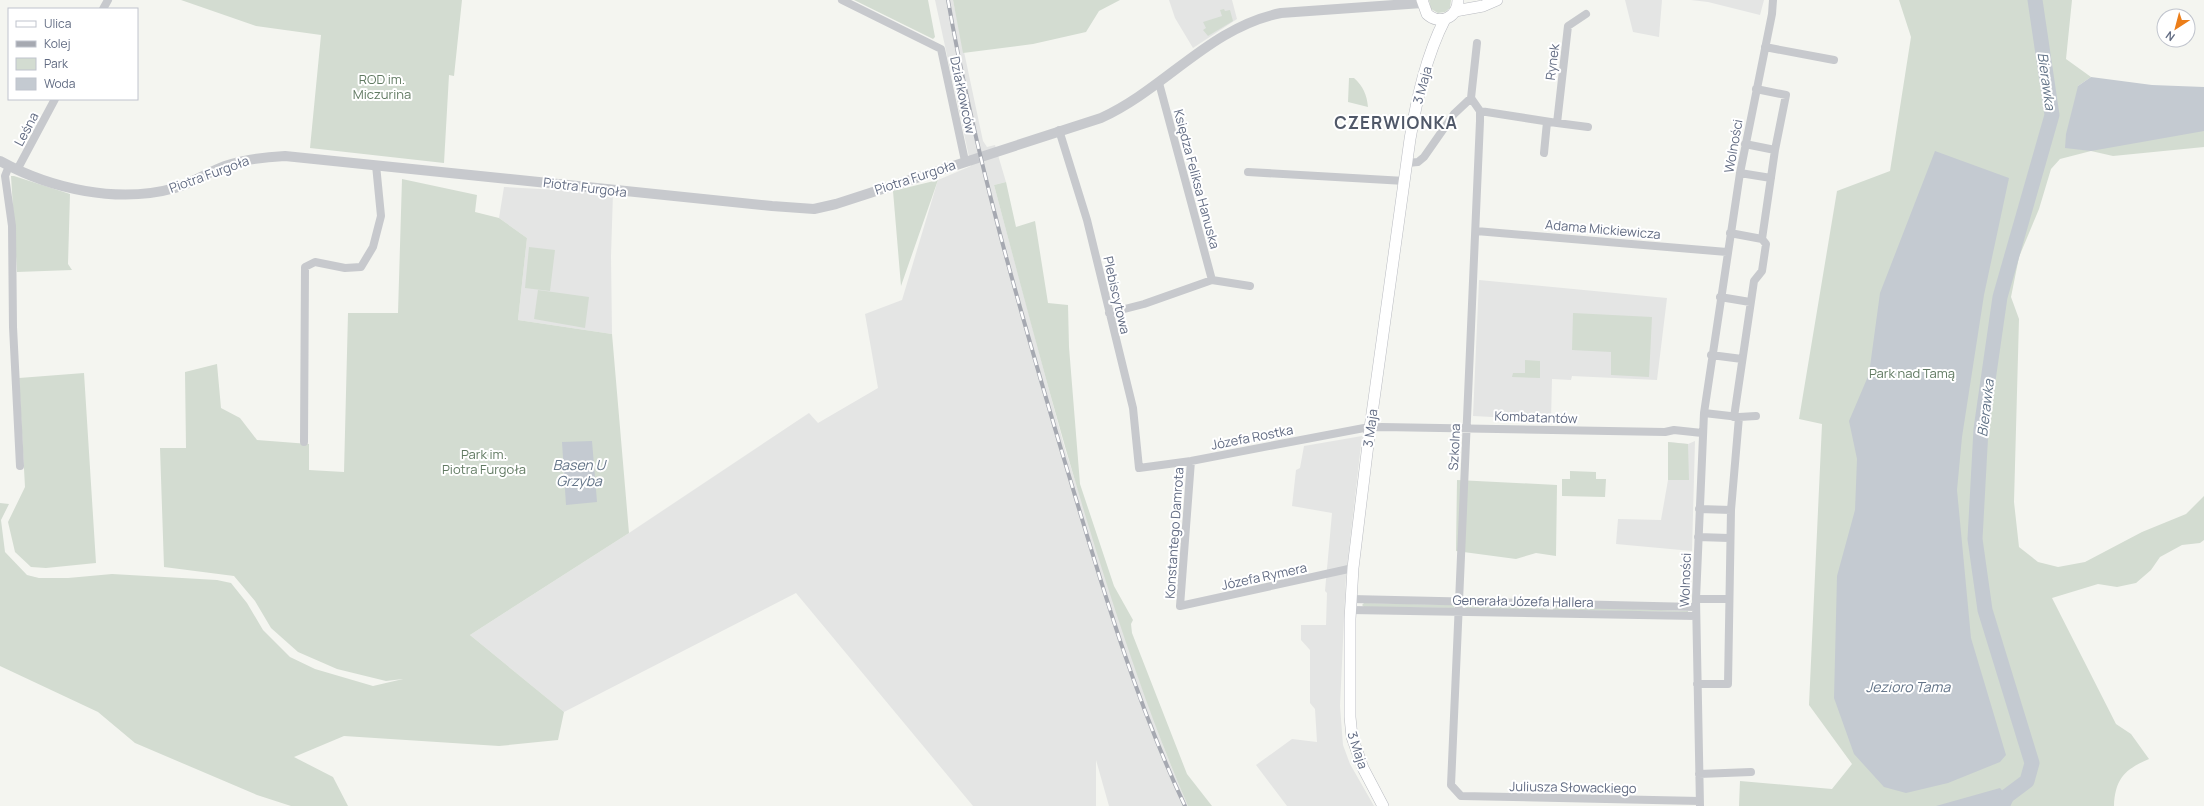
<svg xmlns="http://www.w3.org/2000/svg" width="2204" height="806" viewBox="0 0 2204 806" font-family="Manrope,sans-serif">
<rect width="100%" height="100%" fill="#f4f5f0"/>
<path fill="#e4e5e4" d="M935,0H953L983,141L987,147L995,145L1006,182L994,185L1065,449L1140,682L1166,753L1188,806H1109L1096,760V806H973L796,593L564,712L470,635L629,533L809,413L818,423L878,388L865,314L902,300L938,180L971,166Z
M1169,0H1232L1237,19L1193,48L1175,18Z
M1625,0H1662L1659,37L1633,32Z
M1691,0H1764L1760,15L1708,2Z
M504,187L613,193L611,256L612,334L518,320L527,238L499,218Z
M1479,280L1667,298L1657,380L1572,376L1571,380L1552,379L1551,420L1473,416Z
M1362,436L1346,576L1340,706L1343,745L1350,764L1374,806H1287L1256,765L1292,739L1317,742L1315,709L1310,703V650L1301,640V625H1326L1327,593L1325,591L1332,513L1292,506L1296,470L1300,468L1304,446Z
M1695,441L1692,551L1616,544L1618,519L1661,520L1668,480V442L1688,444Z"/>
<path fill="#d3dcd1" d="M181,0H462L454,76L449,75L444,163L310,148L321,35L256,26Z
M854,0H928L935,37L933,39Z
M953,0H1120L1099,11L1086,32L1033,44L963,53Z
M1429,0H1451L1450,8L1445,12L1438,13L1431,9Z
M1899,0H2072L2066,59L2091,77L2078,86L2204,131V147L2113,156L2091,151L2060,159L2051,169L2039,209L2019,257L2011,297L2019,319L2014,502L2019,547L2038,562L2058,567L2085,562L2142,532L2186,514L2204,496V540L2200,543L2182,545L2160,557L2151,570L2136,583L2117,587L2098,584L2052,598L2116,724L2131,734L2149,759C2125,769 2115,779 2114,806H1739L1740,781L1832,789L1852,764L1809,705L1822,424L1799,419L1837,191L1890,171L1911,37Z
M1224,9L1225,11L1230,10L1233,21L1208,36L1203,30L1206,28L1203,22L1222,16L1220,10Z
M1349,78H1354C1363,86 1367,95 1368,107L1348,102Z
M11,176H14L70,194L68,264L72,270L17,272Z
M402,179L477,195L475,212L499,218L527,238L518,320L612,334L629,533L470,635L564,712L558,740L499,746L344,736L294,757L333,777L348,806H291L257,795L135,743L98,712L0,666V503L9,504L1,520L5,552L27,575L39,578H68L112,574L217,580L231,583L247,603L263,630L290,657L315,669L373,686L403,679L386,681L337,669L298,652L271,628L255,601L234,576L164,567L160,448H186L185,372L217,364L221,408L240,418L257,440L309,444V470L344,472L348,313H398Z
M938,180L901,286L893,191Z
M1006,182L1016,227L1035,221L1048,303L1068,305L1069,347L1080,484L1114,586L1133,620L1131,624L1132,633L1187,774L1212,806H1188C1157,735 1132,662 1108,588C1065,455 1030,320 994,185Z
M529,247L555,250L550,291L525,288Z
M538,290L589,297L585,328L534,319Z
M1573,313L1652,317L1649,377L1611,375V352L1572,350Z
M1525,360L1540,361V378L1512,377L1513,373H1525Z
M84,373L96,563L46,568L31,567L15,552L8,522L25,487L19,378Z
M1668,442L1688,444L1689,480H1668Z
M1570,471L1596,472V479H1606L1605,497L1562,496V479H1570Z
M1457,480L1557,485L1556,556L1536,553L1516,559L1456,551Z
M1364,603L1455,605V606L1454,608L1364,607L1362,605Z
M1464,605L1547,606V610L1466,609Z
M1553,606L1688,611V612L1553,610Z"/>
<path fill="#c4cad1" d="M2091,77L2152,85L2204,87V131L2091,151L2065,148L2066,134L2078,86Z
M1935,151L2009,178L1984,295L1962,437L1957,490L1971,638L2006,755L2000,762L1948,783L1906,793L1884,787L1854,754L1834,698L1837,576L1855,510L1857,459L1849,421L1869,374L1880,293Z
M592,441L597,502L566,505L562,442Z
M2000,788L2011,801L2010,806H1936Z"/>
<g fill="none" stroke-linecap="round" stroke-linejoin="round">
<path stroke="#c4cad1" stroke-width="15" d="M2002,806L2007,796L2027,781L2032,763L1985,610L1975,539L1981,429L2000,297L2052,115L2035,0"/>
<g stroke="#b9bbc1" stroke-width="12">
<path id="secondary" d="M1422,0L1427,14C1440,26 1458,17 1458,0
M1455,11L1483,6L1497,0
M1383,806L1363,768L1352,737L1350,717V619L1353,568L1370,428L1410,139C1417,98 1426,56 1445,19"/>
</g>
<path stroke="#c7c9cd" stroke-width="8" d="M842,0L941,49L965,161
M103,9L108,0
M1765,47L1834,60
M1471,98L1477,43
M1480,111L1557,123L1568,26L1586,14
M1557,123L1588,127
M1059,130L1087,220L1133,408L1139,468L1191,461L1364,428L1382,427L1665,432L1674,430L1702,433
M1745,144L1775,150
M1544,153L1547,122
M1407,163L1418,162L1424,157L1454,114L1471,98L1480,111V121L1451,785L1461,796L1700,801
M9,166L5,176L12,226L13,327L20,466
M17,170L55,99
M1248,172L1405,181
M1740,173L1771,178
M1476,231L1727,252
M1730,233L1762,239
M1212,280L1250,286
M1720,297L1750,302
M1109,313L1144,304L1212,280L1159,83
M1711,355L1742,359
M1704,413L1739,417L1756,416
M1734,417L1754,281L1762,271L1766,244L1762,239L1775,150L1786,95L1756,89
M304,442L305,267L315,262L345,268L361,267L373,247L381,216L376,165
M1191,461L1180,606L1353,568
M1699,509L1731,510
M1698,537L1729,538
M1351,599L1696,607
M1696,599H1728
M1351,610L1696,616
M1697,684H1728L1731,510L1739,417
M1699,774L1751,772
M1700,806L1696,599L1704,413L1740,173L1772,14L1773,0"/>
<path stroke="#c7c9cd" stroke-width="10" d="M0,161C51,189 118,204 175,188C193,183 208,172 225,166C245,159 264,157 285,156L772,206L814,209L836,204L1101,118C1165,89 1210,27 1281,13L1422,3"/>
<use href="#secondary" stroke="#fff" stroke-width="11"/>
<g stroke="#a6a9b1" stroke-width="4">
<path id="rail" d="M948,0C975,156 1019,307 1064,459C1099,575 1133,696 1185,806"/>
</g>
<use href="#rail" stroke="#fff" stroke-width="2.5" stroke-dasharray="8" stroke-linecap="butt"/>
</g>
<g text-anchor="middle" dominant-baseline="central" stroke-width="4" stroke-linejoin="round" paint-order="stroke">
<g font-size="13" fill="#626c83" stroke="#fff">
<text transform="translate(1552 62) rotate(-83)">Rynek</text>
<text transform="translate(1422 85) rotate(-75)">3 Maja</text>
<text transform="translate(963 95) rotate(78)">Działkowców</text>
<text transform="translate(26 129) rotate(-62)">Leśna</text>
<text transform="translate(1733 146) rotate(-80)">Wolności</text>
<text transform="translate(209 174) rotate(-20)">Piotra Furgoła</text>
<text transform="translate(915 177) rotate(-18)">Piotra Furgoła</text>
<text transform="translate(1197 179) rotate(75)">Księdza Feliksa Hanuska</text>
<text transform="translate(585 187) rotate(7)">Piotra Furgoła</text>
<text transform="translate(1603 229) rotate(5)">Adama Mickiewicza</text>
<text transform="translate(1117 295) rotate(77)">Plebiscytowa</text>
<text transform="translate(1536 417) rotate(2)">Kombatantów</text>
<text transform="translate(1370 428) rotate(-82)">3 Maja</text>
<text transform="translate(1252 437) rotate(-11)">Józefa Rostka</text>
<text transform="translate(1454 447) rotate(-87)">Szkolna</text>
<text transform="translate(1174 533) rotate(-86)">Konstantego Damrota</text>
<text transform="translate(1264 576) rotate(-12)">Józefa Rymera</text>
<text transform="translate(1685 580) rotate(-88)">Wolności</text>
<text transform="translate(1523 601) rotate(1)">Generała Józefa Hallera</text>
<text transform="translate(1358 750) rotate(72)">3 Maja</text>
<text transform="translate(1573 787) rotate(1)">Juliusza Słowackiego</text>
</g>
<g font-size="13" fill="#617a62" stroke="#fff">
<text x="382" y="79">ROD im.<tspan x="382" dy="15">Miczurina</tspan></text>
<text x="1912" y="373">Park nad Tamą</text>
<text x="484" y="454">Park im.<tspan x="484" dy="15">Piotra Furgoła</tspan></text>
</g>
<g font-size="14" font-style="italic" fill="#637488" stroke="#fff">
<text transform="translate(2047 81) rotate(82)">Bierawka</text>
<text transform="translate(1985 408) rotate(-83)">Bierawka</text>
<text x="579" y="464">Basen U<tspan x="579" dy="16">Grzyba</tspan></text>
<text x="1908" y="686">Jezioro Tama</text>
</g>
<g font-size="17" font-weight="bold" letter-spacing="1" fill="#505868" stroke="#fff">
<text x="1396" y="122">CZERWIONKA</text>
</g>
</g>
<rect x="8" y="8" width="130" height="92" fill="#ffffff" stroke="#c0c4cd"/>
<rect x="16" y="21" width="20" height="6" fill="#ffffff" stroke="#c0c4cd"/>
<text x="44" y="28" font-size="12" fill="#626c83">Ulica</text>
<rect x="16" y="41" width="20" height="6" fill="#a6a9b1" stroke="#c0c4cd"/>
<text x="44" y="48" font-size="12" fill="#626c83">Kolej</text>
<rect x="16" y="58" width="20" height="12" fill="#d3dcd1" stroke="#c0c4cd"/>
<text x="44" y="68" font-size="12" fill="#626c83">Park</text>
<rect x="16" y="78" width="20" height="12" fill="#c4cad1" stroke="#c0c4cd"/>
<text x="44" y="88" font-size="12" fill="#626c83">Woda</text>
<g transform="translate(2176 28) rotate(216)"><circle r="19" fill="#ffffff" stroke="#c0c4cd"/>
<path d="M0-3L7 15L0 10L-7 15Z" fill="#ec7e19"/>
<text y="-6" font-size="11" font-weight="bold" text-anchor="middle" fill="#626c83">N</text>
</g>
</svg>
